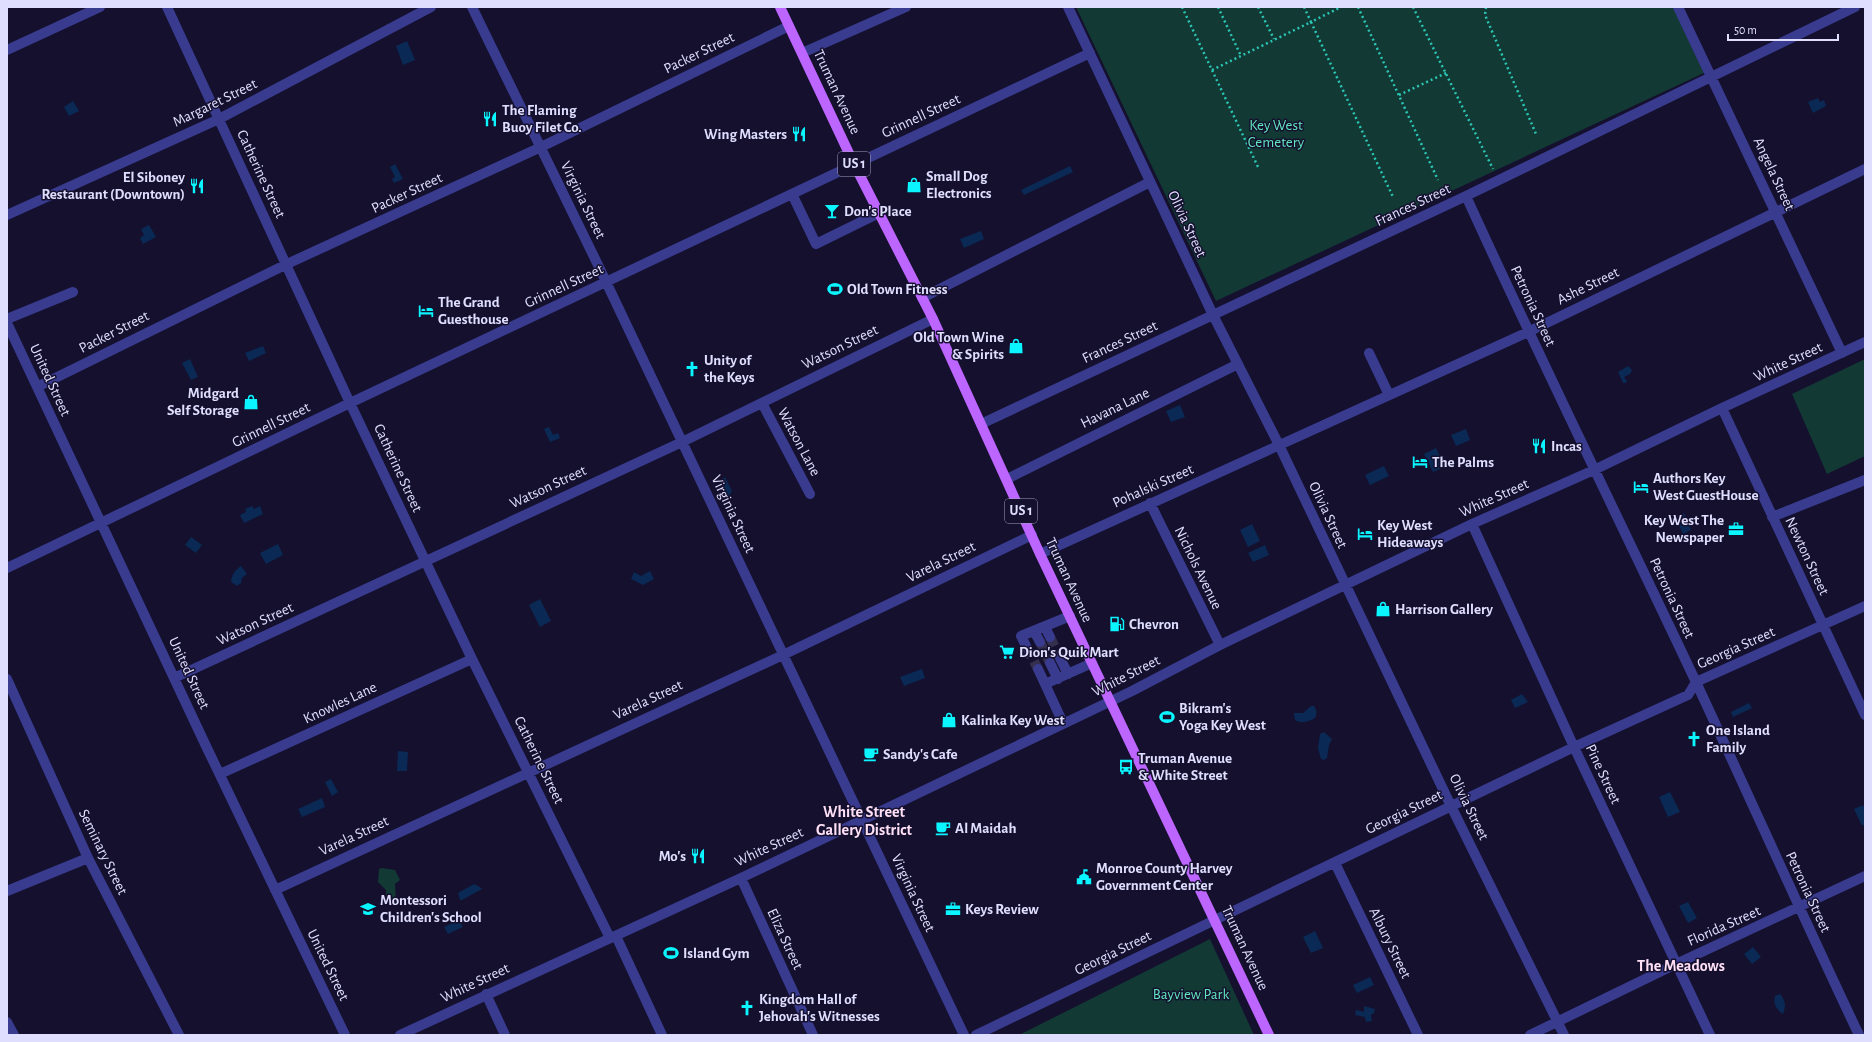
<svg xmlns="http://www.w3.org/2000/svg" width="1872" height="1042" viewBox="0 0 1872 1042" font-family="'Alegreya Sans',sans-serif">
<rect width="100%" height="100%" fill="#14102e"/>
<path fill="#133935" d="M1076,7H1673L1704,73L1216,301Z
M1865,359V456L1827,474L1792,394Z
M382,868L395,870L400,880L395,884L396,901L394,904L390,905L386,903V890L378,882L379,869Z
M1210,939L1254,1035H1019Z"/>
<path fill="#0a2954" d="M407,41L415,60L403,65L396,46Z
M1818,98L1820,102L1824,100L1826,106L1813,113L1808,102Z
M73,101L79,111L69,116L64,107Z
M395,164L403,179L394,183L392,179L395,177L390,167Z
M1070,166L1073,172L1024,195L1021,190Z
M149,225L156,237L143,244L140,238L144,235L141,229Z
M981,231L984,239L964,248L960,239Z
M263,346L266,353L249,361L245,353Z
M190,359L198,377L191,380L182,363Z
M1628,366L1632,370L1630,374L1624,377L1627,381L1626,383H1623L1618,372Z
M1180,405L1185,417L1171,422L1166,411Z
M549,427L553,435L558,433L560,438L550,442L544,429Z
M1466,429L1470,440L1456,446L1451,435Z
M1436,448L1445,467L1433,472L1424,454Z
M1384,466L1389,476L1370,485L1365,475Z
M725,477L732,491L728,498L719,481Z
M252,506L254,509L260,506L263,514L244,523L240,515L246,512L245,509Z
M1684,513L1691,530L1683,534L1675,517Z
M1252,524L1260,541L1248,547L1240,530Z
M191,537L202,545L196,553L185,545Z
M278,544L283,555L266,564L260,553Z
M1265,545L1269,555L1253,562L1248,553Z
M241,566L247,574L242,578L241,583L237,586L231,582C232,574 235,570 241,566Z
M650,571L654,579L643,585L631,579L634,572L641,576Z
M540,599L551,621L540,627L529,605Z
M922,669L925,678L904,686L900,677Z
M1522,694L1528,702L1515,708L1511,700Z
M1749,703L1752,708L1733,717L1731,712Z
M1311,706H1314C1317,710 1317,713 1315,718C1308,722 1302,724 1295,720L1294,713H1303Z
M1324,732L1332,739L1329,745L1327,758L1324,760L1321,759L1318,748L1320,734Z
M398,751L408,752L407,771H397Z
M331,779L338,792L332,796L325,782Z
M1670,792L1680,812L1668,817L1659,797Z
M322,798L325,807L302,817L298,809Z
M1863,805L1865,810V824L1862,826L1854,809Z
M474,884L480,887L482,889L462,900H460L458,893Z
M1688,902L1697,918L1688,923L1679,906Z
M459,920L463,927L448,934L444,927Z
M1315,931L1323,948L1311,953L1303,937Z
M1753,947L1761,957L1752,964L1744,954Z
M1370,977L1374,985L1357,993L1353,985Z
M1780,994C1786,1001 1786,1006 1783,1014C1776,1009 1773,1004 1775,996Z
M1364,1006L1375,1009L1374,1013L1371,1015L1372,1021L1366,1022L1365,1017L1355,1015L1356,1010L1364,1012Z"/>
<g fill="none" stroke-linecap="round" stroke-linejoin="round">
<path stroke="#332f4d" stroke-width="10" stroke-dasharray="10 5" stroke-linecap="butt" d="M1050,637L1060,658
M1040,642L1050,663
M1027,648L1038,669"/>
<path stroke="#2ac6b4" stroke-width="2.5" stroke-dasharray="2 3" stroke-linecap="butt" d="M1182,7L1259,169
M1218,7L1241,56
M1258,7L1274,39
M1304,7L1311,22L1341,7
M1358,7L1438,180
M1413,7L1493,169
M1486,7L1485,15L1536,134
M1212,70L1311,22L1393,197
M1399,95L1446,73"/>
<path stroke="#393b8f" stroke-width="10" d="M167,7L350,403L472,659L610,938
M472,7L599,267L964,1035
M1068,7L1213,315L1279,445L1451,806L1564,1035
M1678,7L1842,353
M7,50L100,7
M802,53L906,7
M792,194L816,244L879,213
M1466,196C1540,359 1619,519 1695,680C1750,798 1803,917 1859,1035
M7,215L219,119L431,7
M922,298L1150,182
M7,319L73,292
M7,323L206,746L345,1035
M1369,353L1389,395
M37,387L287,264L541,147L789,26
M762,403L810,494
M1722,408L1865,715
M981,424L1466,196L1855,7
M1007,479L1238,364
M1150,503L1220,645
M1772,517L1865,480
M1472,524L1574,747L1710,1035
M1040,554L1528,332L1865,169
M7,568L350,403L1090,53
M1045,627L1050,637
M1034,631L1040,642
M1027,648L1021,636L1070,616
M1060,658L1068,674
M1050,663L1058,679
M1038,669L1045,684
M174,678L682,442L933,319
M7,679L88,858L179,1035
M1063,723L1045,684L1092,663
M220,774L472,659
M1335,863L1418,1035
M741,878L813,1035
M275,890L783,655L1032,535
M7,891L88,858
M616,936L662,1035
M486,994L505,1035
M7,1022L14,1035
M400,1035L741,878L998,755L1132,691L1220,645L1472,524L1594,470L1722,408L1865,342
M976,1035L1574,747L1688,695L1696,682L1865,606
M1530,1035L1676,964L1865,876"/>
<path stroke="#bc65ff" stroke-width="10" d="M780,7L854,164L933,319L1040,554L1269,1035"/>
</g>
<defs>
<g id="restaurant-bare" transform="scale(1.2)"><path d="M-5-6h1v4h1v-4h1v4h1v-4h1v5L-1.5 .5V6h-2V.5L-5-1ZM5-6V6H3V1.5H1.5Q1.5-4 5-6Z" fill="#0af5ff" stroke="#14102e" stroke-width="2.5" paint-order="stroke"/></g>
<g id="shop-bare" transform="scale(1.2)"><path d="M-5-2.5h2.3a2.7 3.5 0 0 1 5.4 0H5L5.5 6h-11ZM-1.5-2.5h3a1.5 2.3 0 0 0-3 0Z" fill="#0af5ff" stroke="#14102e" stroke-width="2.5" paint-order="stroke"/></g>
<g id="bar-bare" transform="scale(1.2)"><path d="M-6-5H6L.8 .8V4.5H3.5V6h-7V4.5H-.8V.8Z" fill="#0af5ff" stroke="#14102e" stroke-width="2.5" paint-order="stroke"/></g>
<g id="stadium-bare" transform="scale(1.2)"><path d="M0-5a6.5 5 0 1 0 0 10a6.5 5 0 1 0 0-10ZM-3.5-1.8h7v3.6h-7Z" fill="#0af5ff" stroke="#14102e" stroke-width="2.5" paint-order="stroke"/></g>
<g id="hotel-bare" transform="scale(1.2)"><path d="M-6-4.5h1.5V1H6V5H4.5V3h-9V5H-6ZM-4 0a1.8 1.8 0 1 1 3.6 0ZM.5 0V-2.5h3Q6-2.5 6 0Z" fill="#0af5ff" stroke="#14102e" stroke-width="2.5" paint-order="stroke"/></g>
<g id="church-bare" transform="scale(1.2)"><path d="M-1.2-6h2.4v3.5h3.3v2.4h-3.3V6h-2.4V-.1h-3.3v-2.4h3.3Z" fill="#0af5ff" stroke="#14102e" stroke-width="2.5" paint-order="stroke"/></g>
<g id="office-bare" transform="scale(1.2)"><path d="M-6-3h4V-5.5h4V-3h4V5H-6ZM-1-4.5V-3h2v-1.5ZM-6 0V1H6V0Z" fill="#0af5ff" stroke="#14102e" stroke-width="2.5" paint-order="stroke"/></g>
<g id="fuel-bare" transform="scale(1.2)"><path d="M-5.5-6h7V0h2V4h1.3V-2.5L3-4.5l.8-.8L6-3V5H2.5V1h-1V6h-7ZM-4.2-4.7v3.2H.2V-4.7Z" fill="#0af5ff" stroke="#14102e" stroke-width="2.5" paint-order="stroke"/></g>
<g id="supermarket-bare" transform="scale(1.2)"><path d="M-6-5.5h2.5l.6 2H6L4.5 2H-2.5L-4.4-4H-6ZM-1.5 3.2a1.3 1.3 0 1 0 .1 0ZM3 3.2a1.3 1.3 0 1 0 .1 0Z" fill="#0af5ff" stroke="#14102e" stroke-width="2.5" paint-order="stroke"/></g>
<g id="cafe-bare" transform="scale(1.2)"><path d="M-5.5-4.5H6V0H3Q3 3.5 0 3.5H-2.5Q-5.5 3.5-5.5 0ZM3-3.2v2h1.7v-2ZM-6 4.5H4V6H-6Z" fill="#0af5ff" stroke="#14102e" stroke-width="2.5" paint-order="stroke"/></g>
<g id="bus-bare" transform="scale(1.2)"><path d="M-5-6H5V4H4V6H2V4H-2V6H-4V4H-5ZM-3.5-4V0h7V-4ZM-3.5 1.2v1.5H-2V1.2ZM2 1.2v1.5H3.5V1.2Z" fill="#0af5ff" stroke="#14102e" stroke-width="2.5" paint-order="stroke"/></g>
<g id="civic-bare" transform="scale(1.2)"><path d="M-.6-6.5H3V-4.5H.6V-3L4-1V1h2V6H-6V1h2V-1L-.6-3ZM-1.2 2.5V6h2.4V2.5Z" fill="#0af5ff" stroke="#14102e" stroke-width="2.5" paint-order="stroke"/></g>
<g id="school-bare" transform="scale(1.2)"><path d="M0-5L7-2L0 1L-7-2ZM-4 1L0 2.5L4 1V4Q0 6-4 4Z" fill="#0af5ff" stroke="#14102e" stroke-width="2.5" paint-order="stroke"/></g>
</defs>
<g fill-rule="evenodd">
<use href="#restaurant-bare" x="490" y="119"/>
<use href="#restaurant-bare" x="799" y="134"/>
<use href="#shop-bare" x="914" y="185"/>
<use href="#restaurant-bare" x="197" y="186"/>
<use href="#bar-bare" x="832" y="211"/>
<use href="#stadium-bare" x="835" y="289"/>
<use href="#hotel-bare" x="426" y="311"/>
<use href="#shop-bare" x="1016" y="346"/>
<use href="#church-bare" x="692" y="369"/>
<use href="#shop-bare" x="251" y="402"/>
<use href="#restaurant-bare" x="1539" y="446"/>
<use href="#hotel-bare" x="1420" y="462"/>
<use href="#hotel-bare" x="1641" y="487"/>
<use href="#office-bare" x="1736" y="529"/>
<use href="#hotel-bare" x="1365" y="534"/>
<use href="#shop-bare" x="1383" y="609"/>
<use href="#fuel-bare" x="1117" y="624"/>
<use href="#supermarket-bare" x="1007" y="652"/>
<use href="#stadium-bare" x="1167" y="717"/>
<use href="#shop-bare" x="949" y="720"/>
<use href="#church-bare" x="1694" y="739"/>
<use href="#cafe-bare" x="871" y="754"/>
<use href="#bus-bare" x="1126" y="767"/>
<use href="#cafe-bare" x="943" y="828"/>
<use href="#restaurant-bare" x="698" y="856"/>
<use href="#civic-bare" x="1084" y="877"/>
<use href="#school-bare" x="368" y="909"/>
<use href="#office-bare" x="953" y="909"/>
<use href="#stadium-bare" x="671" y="953"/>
<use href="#church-bare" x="747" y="1008"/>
</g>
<g text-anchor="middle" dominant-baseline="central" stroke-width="3" stroke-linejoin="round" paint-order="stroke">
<g fill="#14102e" stroke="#a3a0c0" stroke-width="1">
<rect x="838" y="152" width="32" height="24" rx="3"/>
<rect x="1005" y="499" width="32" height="24" rx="3"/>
</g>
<g font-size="14" font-weight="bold" fill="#e0deff">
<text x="854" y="164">US 1</text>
<text x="1021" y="511">US 1</text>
</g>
<g font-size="15" fill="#e0deff" stroke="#14102e">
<text transform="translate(699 53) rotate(-26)">Packer Street</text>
<text transform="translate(837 92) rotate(65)">Truman Avenue</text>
<text transform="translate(215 103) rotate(-26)">Margaret Street</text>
<text transform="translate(921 116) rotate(-25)">Grinnell Street</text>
<text transform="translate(261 174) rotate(65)">Catherine Street</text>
<text transform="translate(1774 174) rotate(65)">Angela Street</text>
<text transform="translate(407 193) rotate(-25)">Packer Street</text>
<text transform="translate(583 200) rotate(64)">Virginia Street</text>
<text transform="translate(1413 205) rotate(-25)">Frances Street</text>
<text transform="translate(1187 224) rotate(65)">Olivia Street</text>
<text transform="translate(564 286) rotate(-25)">Grinnell Street</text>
<text transform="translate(1588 286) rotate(-26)">Ashe Street</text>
<text transform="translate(1533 306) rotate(65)">Petronia Street</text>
<text transform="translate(114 332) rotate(-27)">Packer Street</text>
<text transform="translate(1120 342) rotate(-25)">Frances Street</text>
<text transform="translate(840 347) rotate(-26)">Watson Street</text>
<text transform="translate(1788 362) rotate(-25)">White Street</text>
<text transform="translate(50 380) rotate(65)">United Street</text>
<text transform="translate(1115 408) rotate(-26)">Havana Lane</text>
<text transform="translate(271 425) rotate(-26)">Grinnell Street</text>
<text transform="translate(799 442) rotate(62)">Watson Lane</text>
<text transform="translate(398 468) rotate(65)">Catherine Street</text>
<text transform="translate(1153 486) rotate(-24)">Pohalski Street</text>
<text transform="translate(548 487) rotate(-25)">Watson Street</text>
<text transform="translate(1494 498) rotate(-24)">White Street</text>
<text transform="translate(733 514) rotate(65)">Virginia Street</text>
<text transform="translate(1328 515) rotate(65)">Olivia Street</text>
<text transform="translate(1807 556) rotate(65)">Newton Street</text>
<text transform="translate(941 562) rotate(-26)">Varela Street</text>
<text transform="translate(1198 568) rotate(64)">Nichols Avenue</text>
<text transform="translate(1069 580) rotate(65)">Truman Avenue</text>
<text transform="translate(1672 598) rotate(65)">Petronia Street</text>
<text transform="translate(255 624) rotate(-25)">Watson Street</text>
<text transform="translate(1736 648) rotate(-24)">Georgia Street</text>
<text transform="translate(189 673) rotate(65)">United Street</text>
<text transform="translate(1126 676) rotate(-27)">White Street</text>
<text transform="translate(648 700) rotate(-25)">Varela Street</text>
<text transform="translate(340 703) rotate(-25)">Knowles Lane</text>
<text transform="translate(539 760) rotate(64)">Catherine Street</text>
<text transform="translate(1603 774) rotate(65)">Pine Street</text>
<text transform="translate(1469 807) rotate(64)">Olivia Street</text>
<text transform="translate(1404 812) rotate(-26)">Georgia Street</text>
<text transform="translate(354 836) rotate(-25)">Varela Street</text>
<text transform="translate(769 847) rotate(-25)">White Street</text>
<text transform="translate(103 852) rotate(64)">Seminary Street</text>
<text transform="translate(1808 892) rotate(65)">Petronia Street</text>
<text transform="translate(913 893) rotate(65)">Virginia Street</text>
<text transform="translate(1724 926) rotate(-24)">Florida Street</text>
<text transform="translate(785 939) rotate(65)">Eliza Street</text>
<text transform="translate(1390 943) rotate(64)">Albury Street</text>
<text transform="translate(1245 948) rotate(65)">Truman Avenue</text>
<text transform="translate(1113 953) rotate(-26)">Georgia Street</text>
<text transform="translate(328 965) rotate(64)">United Street</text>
<text transform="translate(475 983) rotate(-25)">White Street</text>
</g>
<g font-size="15" font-weight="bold" fill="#e0deff" stroke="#14102e" text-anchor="start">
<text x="502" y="110">The Flaming<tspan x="502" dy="17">Buoy Filet Co.</tspan></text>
<text x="787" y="134" text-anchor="end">Wing Masters</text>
<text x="926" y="176">Small Dog<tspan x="926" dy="17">Electronics</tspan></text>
<text x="185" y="177" text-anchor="end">El Siboney<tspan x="185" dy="17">Restaurant (Downtown)</tspan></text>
<text x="844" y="211">Don's Place</text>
<text x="847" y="289">Old Town Fitness</text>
<text x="438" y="302">The Grand<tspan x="438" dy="17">Guesthouse</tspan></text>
<text x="1004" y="337" text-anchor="end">Old Town Wine<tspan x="1004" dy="17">&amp; Spirits</tspan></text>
<text x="704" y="360">Unity of<tspan x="704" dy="17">the Keys</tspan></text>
<text x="239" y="393" text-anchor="end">Midgard<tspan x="239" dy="17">Self Storage</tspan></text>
<text x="1551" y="446">Incas</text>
<text x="1432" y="462">The Palms</text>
<text x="1653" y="478">Authors Key<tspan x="1653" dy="17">West GuestHouse</tspan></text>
<text x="1724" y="520" text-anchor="end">Key West The<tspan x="1724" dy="17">Newspaper</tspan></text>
<text x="1377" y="525">Key West<tspan x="1377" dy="17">Hideaways</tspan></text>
<text x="1395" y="609">Harrison Gallery</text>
<text x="1129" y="624">Chevron</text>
<text x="1019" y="652">Dion's Quik Mart</text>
<text x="1179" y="708">Bikram's<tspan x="1179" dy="17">Yoga Key West</tspan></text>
<text x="961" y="720">Kalinka Key West</text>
<text x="1706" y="730">One Island<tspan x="1706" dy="17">Family</tspan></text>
<text x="883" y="754">Sandy's Cafe</text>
<text x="1138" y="758">Truman Avenue<tspan x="1138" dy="17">&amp; White Street</tspan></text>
<text x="955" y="828">Al Maidah</text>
<text x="686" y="856" text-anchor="end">Mo's</text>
<text x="1096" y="868">Monroe County Harvey<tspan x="1096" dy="17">Government Center</tspan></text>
<text x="380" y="900">Montessori<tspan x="380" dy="17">Children's School</tspan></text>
<text x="965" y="909">Keys Review</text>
<text x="683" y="953">Island Gym</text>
<text x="759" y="999">Kingdom Hall of<tspan x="759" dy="17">Jehovah's Witnesses</tspan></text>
</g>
<g font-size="15" fill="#61e7be" stroke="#14102e">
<text x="1276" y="125">Key West<tspan x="1276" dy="17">Cemetery</tspan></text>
<text x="1191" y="994">Bayview Park</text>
</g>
<g font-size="16" font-weight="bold" fill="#ffe0f6" stroke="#14102e">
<text x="864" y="812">White Street<tspan x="864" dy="18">Gallery District</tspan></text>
<text x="1681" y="966">The Meadows</text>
</g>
</g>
<rect width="1872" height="1042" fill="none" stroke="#e0deff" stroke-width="16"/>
<path d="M1728 34v6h110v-6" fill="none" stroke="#e0deff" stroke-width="2"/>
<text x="1734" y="34" font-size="12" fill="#e0deff" stroke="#14102e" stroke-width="3" paint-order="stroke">50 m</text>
</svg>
